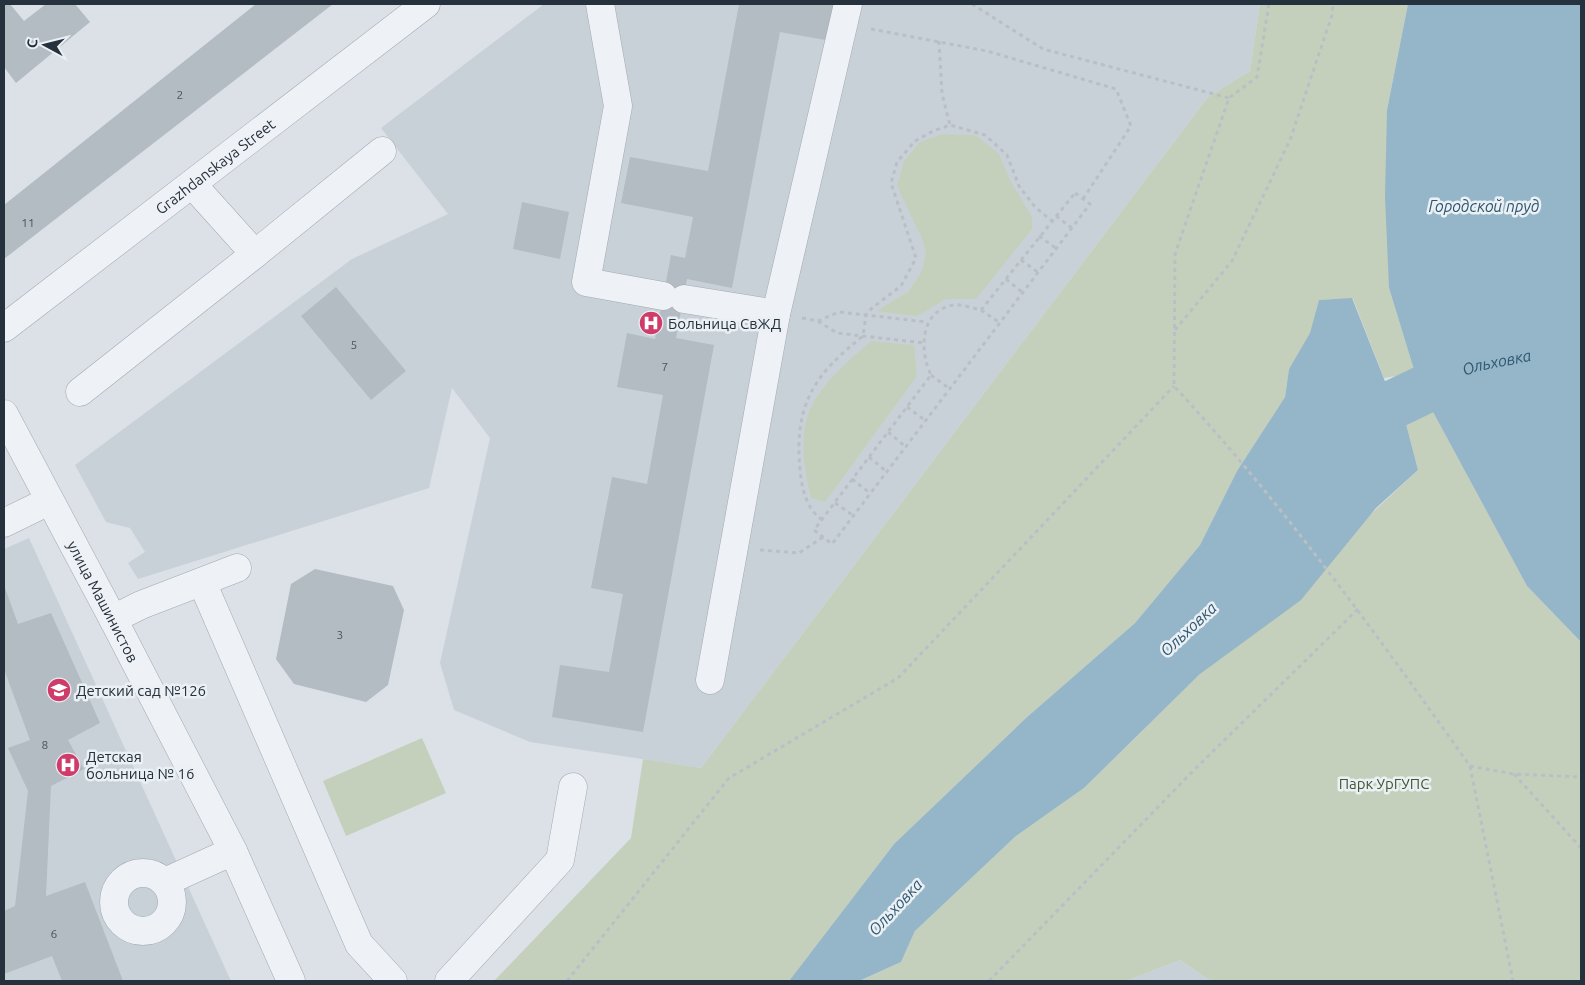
<svg xmlns="http://www.w3.org/2000/svg" width="1585" height="985" viewBox="0 0 1585 985" font-family="Ubuntu,sans-serif">
<rect width="100%" height="100%" fill="#dbe1e6"/>
<path fill="#c9d1d8" d="M544,4H1260L1250,71L1208,97L701,768L530,742L454,710L440,663L490,438L452,388L429,488L138,579L128,563L145,552L130,528L106,522L75,465L352,259L448,214L381,128Z
M29,538L231,981H4V549Z
M1180,960L1211,981H1126Z"/>
<path fill="#c5d0bc" d="M1260,4H1408L1387,110L1389,288L1415,373L1384,378L1353,299L1319,300L1311,333L1289,369L1285,397L1237,471L1200,545L1135,623L1026,718L894,844L789,981H494L631,838L643,759L701,768L1208,97L1250,71Z
M942,134L976,135L999,154L1010,180L1032,217V229L976,299H946L917,316L876,311L908,292L922,271L926,254L923,241L897,186L904,161L920,142Z
M871,341L914,345L917,376L825,502L811,498C791,415 810,394 871,341Z
M1412,412H1433L1527,586L1581,642V981H1211L1180,960L1126,981H859L901,962L915,931L1016,836L1084,788L1200,674L1418,470L1405,420Z
M422,738L446,793L346,836L323,781Z"/>
<path fill="#95b6c8" d="M1408,4H1581V642L1527,586L1433,412L1417,393L1415,373L1389,288L1385,197L1387,110Z
M1352,298L1394,404L1405,420L1418,470L1376,508L1301,600L1200,674L1084,788L1016,836L915,931L901,962L859,981H789L894,844L1026,718L1135,623L1200,545L1237,471L1285,397L1289,369L1310,333L1319,300Z"/>
<g fill="none" stroke-linecap="round" stroke-linejoin="round">
<path stroke="#95b6c8" stroke-width="49" id="s1" d="M1343,446L1372,411L1394,404L1473,366L1581,345"/>
</g>
<path fill="#b3bbc3" d="M4,4H10L24,21L46,4H75L90,22L16,83L4,67Z
M256,4H333L4,259V205Z
M739,4H838L831,41L780,32L732,288L687,279L676,338L714,345L643,732L552,717L560,665L609,672L623,594L591,588L612,477L647,484L663,395L617,387L627,333L655,339L671,255L685,258L693,217L621,203L630,157L708,171Z
M522,202L569,212L560,259L513,249Z
M336,287L406,371L371,400L301,316Z
M315,569L393,586L404,610L388,685L366,702L294,684L276,659L291,584Z
M4,585L18,624L51,613L100,723L68,740L84,769L51,786L46,896L85,882L123,981H62L52,956L4,974V911L15,906L28,791L8,748L30,740L4,669Z"/>
<g fill="none" stroke-linecap="round" stroke-linejoin="round">
<g stroke="#a1a9b0" stroke-width="29">
<g id="minor">
<path d="M600,4L618,106L586,282L663,296"/>
<path d="M255,254L382,151"/>
<path d="M684,299L776,314"/>
<path id="s2" d="M4,328L426,4"/>
<path d="M80,392L255,254L192,184"/>
<path id="s3" d="M4,414L113,619L233,851L291,981"/>
<path d="M4,523L49,501"/>
<path d="M202,582L359,944L393,981"/>
<path d="M113,619L141,605L237,568"/>
<path d="M710,680L776,314L848,4"/>
<circle cx="143" cy="902" r="29"/>
<path d="M165,882L233,851"/>
<path d="M449,981L560,860L573,787"/>
</g>
</g>
<path stroke="#babfc5" stroke-width="3" stroke-dasharray="4 4" stroke-linecap="butt" d="M972,4L1043,49L1229,98
M1269,4L1257,77L1229,98L1175,254L1174,386C1283,504 1377,635 1470,766L1513,774L1581,777
M871,29L987,51L1116,89L1131,126L1083,199
M939,41L942,94L950,125
M1075,193L1090,204L832,544L814,530L931,375C919,350 920,310 954,305C962,304 972,308 981,310Z
M1056,216L1072,228
M1039,236L1057,249
M1021,260L1039,273
M1006,279L1023,293
M981,310L1000,323
M802,318L818,321L839,312L927,322
M818,321L837,333L924,343
M1175,330L1232,261L1290,140L1332,15L1333,4
M931,375L950,389
M907,407L926,421
M888,432L906,447
M869,457L887,472
M852,479L871,494
M835,503L854,516
M822,520C806,508 802,489 800,470C794,404 814,375 863,336L866,315L872,308L901,286L916,258L891,183L897,162L915,141L933,131L950,125L985,135L1007,155L1019,186L1035,207L1052,221
M760,550L799,553L823,537
M1470,766L1513,981
M1514,774L1581,848
M567,981L729,778L898,678L1174,386
M989,981L1195,769L1358,609"/>
<use href="#minor" stroke="#eef1f5" stroke-width="28"/>
</g>
<defs>
<g id="hospital-disc" transform="scale(1.25)"><circle r="9.5" fill="#d03c6a" stroke="#ebf0f4"/><path d="M-5-5h3v3.5h4V-5h3V5h-3V1.5h-4V5h-3Z" fill="#fff"/></g>
<g id="school-disc" transform="scale(1.25)"><circle r="9.5" fill="#d03c6a" stroke="#ebf0f4"/><path d="M0-5L7-2L0 1L-7-2ZM-4 1L0 2.5L4 1V4Q0 6-4 4Z" fill="#fff"/></g>
</defs>
<g fill-rule="evenodd">
<use href="#hospital-disc" x="651" y="323"/>
<use href="#school-disc" x="59" y="690"/>
<use href="#hospital-disc" x="68" y="765"/>
</g>
<g text-anchor="middle" dominant-baseline="central" stroke-width="5" stroke-linejoin="round" paint-order="stroke">
<g font-size="12" fill="#48545e">
<text x="180" y="94">2</text>
<text x="28" y="222">11</text>
<text x="354" y="344">5</text>
<text x="665" y="366">7</text>
<text x="340" y="634">3</text>
<text x="45" y="744">8</text>
<text x="54" y="933">6</text>
</g>
<g font-size="15" fill="#25313c" stroke="#ebf0f4">
<text stroke="none"><textPath href="#s2" startOffset="266">Grazhdanskaya Street</textPath></text>
<text stroke="none"><textPath href="#s3" startOffset="212">улица Машинистов</textPath></text>
</g>
<g font-size="15" fill="#25313c" stroke="#ebf0f4" text-anchor="start">
<text x="668" y="323">Больница СвЖД</text>
<text x="76" y="690">Детский сад №126</text>
<text x="86" y="756">Детская<tspan x="86" dy="17">больница № 16</tspan></text>
</g>
<g font-size="15" fill="#405832" stroke="#ebf0f4">
<text x="1384" y="783">Парк УрГУПС</text>
</g>
<g font-size="16" font-style="italic" fill="#2f5771" stroke="#ebf0f4">
<text x="1484" y="206">Городской пруд</text>
<text stroke="none"><textPath href="#s1" startOffset="180">Ольховка</textPath></text>
<text transform="translate(1188 629) rotate(-43)">Ольховка</text>
<text transform="translate(895 907) rotate(-47)">Ольховка</text>
</g>
</g>
<rect width="1585" height="985" fill="none" stroke="#25313c" stroke-width="10"/>
<g transform="translate(45 45) rotate(277)" stroke="#ebf0f4" stroke-width="4" paint-order="stroke">
<path d="M0-4L9 19L0 12L-9 19Z" fill="#25313c"/>
<text y="-8" font-size="14" font-weight="bold" text-anchor="middle" fill="#25313c">С</text>
</g>
</svg>
